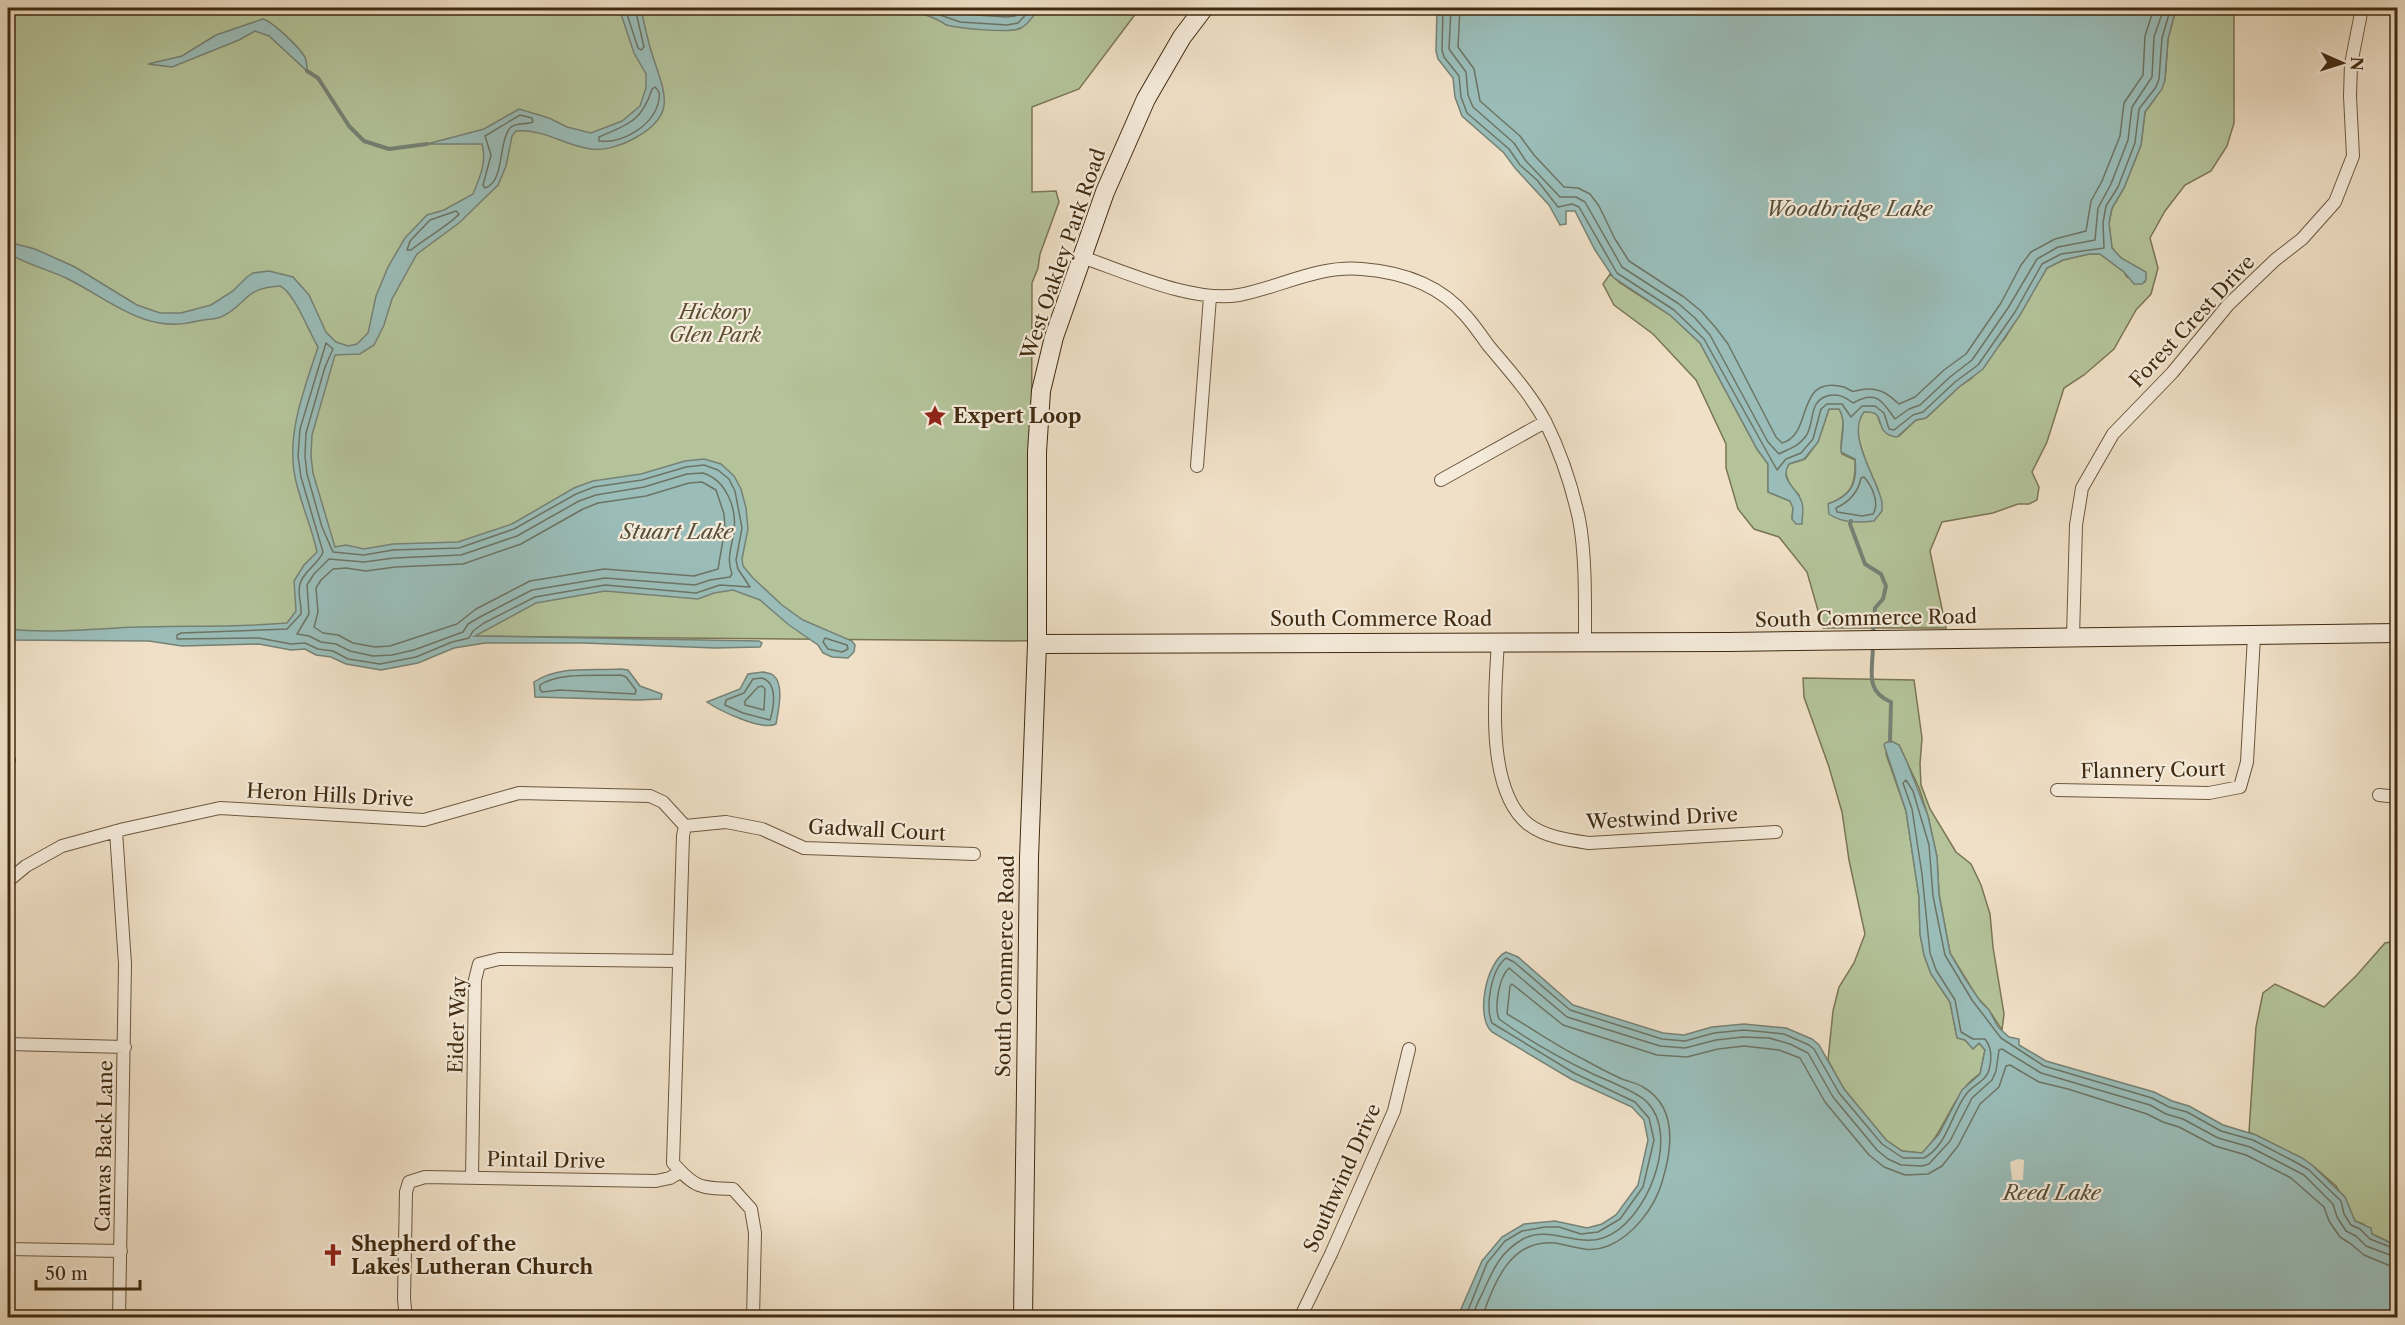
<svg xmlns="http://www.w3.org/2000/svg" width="2405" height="1325" viewBox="0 0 2405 1325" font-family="'Libre Caslon Text',serif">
<rect width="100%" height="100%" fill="#f0e0c7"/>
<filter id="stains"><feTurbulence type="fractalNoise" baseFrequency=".00333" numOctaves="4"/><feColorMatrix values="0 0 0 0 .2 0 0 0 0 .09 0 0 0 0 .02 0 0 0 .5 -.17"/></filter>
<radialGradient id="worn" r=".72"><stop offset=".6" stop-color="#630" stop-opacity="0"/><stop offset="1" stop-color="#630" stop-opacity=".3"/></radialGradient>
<path fill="#b4c39a" stroke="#7a7655" stroke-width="1.5" d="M8,8H1140L1079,89L1032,107V192L1056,191L1059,202L1040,254L1038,268L1032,283L1031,641L8,632Z
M2186,8H2234V123L2227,146L2211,171L2185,185L2165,211L2150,238L2158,268L2151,294L2136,310L2114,349L2084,375L2064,388L2047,442L2032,472L2039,487L2037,500L2029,504H2018L1993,513L1942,522L1930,551L1946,628H1823L1807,572L1779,537L1754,529L1738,509L1726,468V444L1696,380L1653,334L1614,305L1603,284L1610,274L1620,283L1670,315L1700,343L1757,449L1768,464V492L1790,501L1793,507L1792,519L1799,495L1790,486L1785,471L1789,464L1805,459L1818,442L1829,409H1839C1848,423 1838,439 1842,454L1855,460C1856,484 1852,495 1828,504L1878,489C1871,475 1853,434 1858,420C1859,417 1862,414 1864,412L1872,411L1877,414L1880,423L1899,436L1916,420L1926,418L1959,387L1972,378L2005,338L2047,268L2063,260L2089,254H2100L2124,272L2127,277L2145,282L2146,274L2121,258L2112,248L2109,223L2112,208L2124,188L2141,145L2145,112L2156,97L2165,80L2168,39L2174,16Z
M1803,678L1914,680L1922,738L1920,764L1921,785L1930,809L1956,852L1971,864L1981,885L1990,914L1993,947L2004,1014L2002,1030L1989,1010L1977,997L1950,953L1939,894L1937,857L1928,816L1919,788L1899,745L1888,742L1886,754L1906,811L1919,897L1920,934L1924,955L1931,974L1950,1002L1957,1038L1965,1040L1973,1049L1979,1043L1985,1050L1980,1074C1954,1089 1946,1131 1922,1153L1902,1151L1886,1140L1844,1089L1828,1060L1833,1011L1839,987L1854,963L1865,934L1849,860L1842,812L1829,767L1804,697Z
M2397,941V1246L2372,1234L2363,1224L2355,1221L2336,1186L2312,1165L2249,1132L2256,1027L2263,993L2275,984L2324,1007L2356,976L2385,943Z"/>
<path fill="#9abdb9" stroke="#768275" stroke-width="1.5" d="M619,8H641C644,24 648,41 653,57C665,94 677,115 635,138C623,145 605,151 591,149C563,145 545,129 516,131L512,136L506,166L498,185L459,223L417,254L392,299L384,325L374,345L360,354L335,355L312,435L311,456L313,473L335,547L346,545L364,549L393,544L458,542L512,524L574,488L593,481L641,474L685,461L704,459L721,464L734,476L741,489L746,508L748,529L742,559L743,566L753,578L782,605L803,620L852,641L855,645L854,652L848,658L832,657L823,653L818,645L789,625L760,600L733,590L714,593L698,599L605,591L536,603L475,636L759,641L762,643L760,647L715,648L583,643H485L454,648L418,663L381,670L346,664L331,657L316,655L305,649L291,650L259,644L182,646L149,641L8,640V629C44,633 81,630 117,628C174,625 230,628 287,623L296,611L294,581L304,565L317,552C312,527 300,502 295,477C286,434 305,387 318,347C309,332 294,292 280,286C242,288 248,305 221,317C214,320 205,319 198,321C145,335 111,300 66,278C47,269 25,264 8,253V242L35,249L75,267L137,305L160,313H181L211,305L233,291L247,277L253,273L269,271L293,277L309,295L326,332L336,342L348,346L357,344L368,333L376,296L388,267L405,238L427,215L444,210L473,194C480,177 487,162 482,144H427L484,129L519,109L549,118L567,127L591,133L622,121L640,106L646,88V74L634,53Z
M909,8H1039C1034,15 1029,24 1021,28C1010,34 959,28 946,25C935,16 921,15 909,8Z
M1437,8H2186L2174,16L2168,39L2165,80L2162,89L2145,112L2141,145L2124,188L2112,208L2109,223L2112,248L2121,258L2146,272V280L2142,284H2134L2124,272L2100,254H2089L2063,260L2047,268L2020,315L1983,369L1959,387L1926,418L1916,420L1897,437C1870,433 1890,410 1864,412C1846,436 1876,476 1882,502V511L1874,521C1859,523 1841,523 1829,514L1828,504C1851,496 1858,484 1855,459L1841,452C1841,437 1847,422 1839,409H1829L1818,442L1804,459L1789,464C1778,481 1799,488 1802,503C1804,510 1802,517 1802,524H1796L1792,519L1793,508L1790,501L1768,492V464L1757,449L1700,343L1670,315L1613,277L1595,250L1575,211H1566V224L1560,225L1549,205L1515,168L1504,153L1462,116L1455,97L1453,78L1438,59L1436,51Z
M263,19C273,22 299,47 305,57C307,62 307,66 307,71L269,36L255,31L239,40L172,67L148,64L182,56L216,35Z
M621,669L628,670L640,686L662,694L661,699L638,700L535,697L534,682C559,665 592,671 621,669Z
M763,672C766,673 770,673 773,675C785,684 778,712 776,724C762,731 720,711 707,702L740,689L748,674Z
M1891,741L1899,745L1907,762L1928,816L1937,857L1939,895L1950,953L1964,977L1980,1001L1989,1010L1998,1027L2009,1037L2019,1039V1045L2046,1061L2154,1092L2172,1101L2189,1106L2223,1125L2256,1135L2302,1158L2312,1165L2345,1197L2355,1221L2371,1228L2372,1234L2397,1246V1317L1459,1318L1461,1309L1482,1261L1502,1237L1524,1224L1555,1221L1587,1228L1602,1224L1616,1215L1638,1185L1648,1140L1644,1120L1632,1107L1571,1079L1492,1032C1475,1017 1486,962 1506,952L1518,957L1573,1005L1663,1033L1684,1035L1712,1027L1744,1024L1786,1028L1812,1039L1819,1045L1844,1089L1886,1140L1902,1151L1922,1153L1939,1134L1962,1090L1980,1074L1985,1050L1979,1043L1973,1049L1965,1040L1957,1038L1950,1002L1931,974L1924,955L1920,934L1919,897L1906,811L1884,745L1885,743Z"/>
<path fill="#f0e0c7" d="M2018,1159L2024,1160L2023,1180H2012L2010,1162Z"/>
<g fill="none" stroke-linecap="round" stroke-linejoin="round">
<path stroke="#6d7464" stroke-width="1.5" d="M625,8L638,48L641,50L644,47L635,8
M920,8L960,22L1007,25L1018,23L1032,8
M945,8L952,12L961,14L1007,17L1015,16L1023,8
M1443,8L1442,50L1444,57L1459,76L1461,97L1467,113L1509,149L1520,165L1537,180L1558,207L1572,204L1579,207L1617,273L1674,310L1704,339L1777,470L1786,459L1801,453L1813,439L1821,409L1827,404H1842L1851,417L1862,406H1875L1884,413L1889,429L1894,430L1913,415L1923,412L1955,382L1978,365L2015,312L2042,264L2061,254L2104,248L2103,223L2106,206L2118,187L2135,143L2139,109L2156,87L2159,79L2162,38L2169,14L2175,8
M1451,8L1449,49L1466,72L1468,95L1473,107L1514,143L1526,161L1560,197H1576L1585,202L1622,267L1679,304L1695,318L1710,335L1768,442L1779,454C1790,448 1798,447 1806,436C1815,423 1808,402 1827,396C1838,393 1845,397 1853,403C1877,389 1883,402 1895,419L1909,409L1920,405L1950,377L1972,360L2008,308L2037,259L2058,247L2095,240L2098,208L2111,184L2128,140L2132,107L2152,77L2154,37L2164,8
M1460,8L1458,47L1474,69L1480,101L1520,136L1534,155L1564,187L1578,188L1590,194L1599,206L1615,239L1629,261L1684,297L1701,311L1716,328L1728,344L1776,437L1782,443C1814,435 1794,374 1844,387C1847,388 1849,390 1852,391C1856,392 1862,389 1866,389C1881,388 1889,395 1899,404L1915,397L1944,370L1966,354L2001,303L2021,265L2031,252L2055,239L2086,231L2091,201L2102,181L2120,136L2124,103L2143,75L2145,36L2154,8
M655,87C659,91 660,93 659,99C655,125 623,144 599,141V137C629,124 642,121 652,89Z
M520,115L532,118L533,122C526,125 515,122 510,128C498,142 505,182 485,188L483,185L491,155L485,136Z
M456,211L459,214C451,224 424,239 411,250H407L410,241L430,220Z
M326,343L333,349L325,367L306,433L305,456L307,474L322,527L333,552L364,555L393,550L459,548L514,529L576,494L594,487L642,480L686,467L704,465L718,470L729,479L735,491L742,528L736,560L738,569L750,587L720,585L696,593L605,585L535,597L484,623L473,631L469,638L452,642L416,657L380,664L348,659L333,651L318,649L305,643L291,644L259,638L177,639V635L181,633L287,629L301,614C302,604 297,594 300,584C304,570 318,565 323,552L301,477L298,456L300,429Z
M703,473C726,480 737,508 734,531C732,546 726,559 732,574L730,577L710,580L695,585L605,578L532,590L480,617L468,624L463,632L414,650L392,655L373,656L350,651L336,644L321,642L309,636L297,634L309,614L307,585L314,574L329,559L364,562L394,558L461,555L517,536L579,501L596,495L644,487L687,474Z
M1864,477C1872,486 1880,503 1873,514L1862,516L1837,512L1836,508C1849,502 1858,493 1861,478Z
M702,482L716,490L724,514L725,528L718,569L694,576L604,569L530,581L476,609L457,624L390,646L375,647L353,643L338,635L323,633L314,627L318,612L316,588L321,580L333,569L346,568L366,571L395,567L463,564L521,544L583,509L598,503L646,496L689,483Z
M825,638L847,645L848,649L842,652L828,649L823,642Z
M621,675L626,677L636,690L635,694L560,690L542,692L540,689V685C559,672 597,676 621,675Z
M762,678C778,683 774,707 770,720L743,713L725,705L726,700L744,693L753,679Z
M762,686L765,689L764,710L745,705V701L758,687Z
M1465,1318L1487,1263L1505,1241L1522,1231L1545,1227H1559L1581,1234L1598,1232L1620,1219L1643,1187L1654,1140L1649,1118L1635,1102L1574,1073L1492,1023C1485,1006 1491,970 1506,958L1514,962L1570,1010L1662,1039L1685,1041L1714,1033L1744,1030L1784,1034L1809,1045L1814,1049L1839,1093L1882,1144L1903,1158H1924C1948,1145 1951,1113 1967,1093C1973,1085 1986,1081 1989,1070C1992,1059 1992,1048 1985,1039H1973L1961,1032L1955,1000L1936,970L1930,953L1922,874L1912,809L1903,783L1906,780L1913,791L1929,845L1933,896L1945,955L1972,1000L2001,1038L2044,1066L2152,1098L2169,1107L2187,1112L2221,1131L2253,1140L2299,1164L2309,1170L2341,1201L2344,1214L2351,1225L2360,1229L2370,1239L2398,1250
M1473,1318C1474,1309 1479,1300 1483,1292C1493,1270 1500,1252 1523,1239C1549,1225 1576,1247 1603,1238C1646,1224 1682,1135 1646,1101C1634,1090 1605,1080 1589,1072C1560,1058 1525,1038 1499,1019C1494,1007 1499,977 1509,968L1567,1017L1660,1046L1685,1048L1716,1040L1743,1037L1769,1038L1790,1044L1808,1053L1833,1097L1877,1150L1888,1159L1901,1165L1922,1166L1929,1164L1950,1141L1972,1098L1992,1080L1996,1071L1999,1050L2002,1049L2041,1073L2150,1105L2166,1114L2183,1119L2218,1138L2250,1147L2304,1175L2333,1204L2337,1217L2346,1231L2356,1236L2366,1246L2398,1258
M1482,1318C1493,1284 1511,1238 1555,1243C1574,1246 1588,1254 1608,1246C1633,1236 1655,1207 1662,1182C1672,1150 1678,1107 1643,1087C1637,1083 1629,1082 1622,1079C1609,1073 1597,1067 1585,1060C1558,1047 1533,1029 1507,1014L1510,986L1512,984L1563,1025L1657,1055L1687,1057L1718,1049L1744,1046L1779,1050L1800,1058L1825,1102L1869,1155L1884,1167L1905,1175L1928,1174L1942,1166L1958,1146L1980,1104L1999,1087L2006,1066L2010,1065L2039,1082L2068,1089L2147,1114L2163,1122L2179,1127L2215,1146L2246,1155L2291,1178L2324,1207L2329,1221L2340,1237L2351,1244L2364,1255L2388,1265L2398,1267"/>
<path stroke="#768275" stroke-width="4" d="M307,71L318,78L349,126L364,141L389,149L427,144
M1851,521L1850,524L1865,564L1881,574L1886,586L1883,599L1875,608L1873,634
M1873,644C1873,670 1864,691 1891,702L1890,741"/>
<g stroke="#6c583e" stroke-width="14">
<path id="street" d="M1082,257C1126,272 1193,303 1239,295C1281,287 1318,265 1362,269C1401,272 1440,285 1466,316C1474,325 1481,335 1488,345C1508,369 1530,393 1545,421C1560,451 1572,487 1579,519C1586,555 1585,604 1585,641
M1197,466L1210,297
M1441,480L1545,422
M2073,637L2076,525L2082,488L2113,434L2172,373L2228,305L2275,260L2302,239L2335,202L2353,156L2350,96L2351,64L2362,8
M1498,642C1495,691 1485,789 1528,824C1545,837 1568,840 1589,843L1776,832
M8,762L9,760
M2057,790L2209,793L2240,787L2247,762L2254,636
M2379,795L2398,797
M116,831L125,964L119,1318
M8,881L26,866L62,846L124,829L220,808L424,820L519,793L650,796L663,802L685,826
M8,1044L125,1047
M472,1178L475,980L479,964L499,959L678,961
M8,1249L121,1251
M406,1318L404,1299L406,1192L409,1182L425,1177L656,1181L670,1178L680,1172
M753,1318L755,1233L751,1209L733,1189C700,1188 695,1188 673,1163L683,836L685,826L726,822L762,829L804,848L974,854
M1300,1318L1331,1254L1394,1111L1409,1049"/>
</g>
<g stroke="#402a10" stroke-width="20">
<path id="secondary" d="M1037,644L1729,642L2398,633
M1023,1318L1029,858L1037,644V452L1041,391L1054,337L1105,192L1146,99L1182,37L1204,8"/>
</g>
<use href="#street" stroke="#f5ebdb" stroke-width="12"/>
<use href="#secondary" stroke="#f5ebdb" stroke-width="18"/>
</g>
<defs>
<g id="sight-bare" transform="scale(1.8)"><path d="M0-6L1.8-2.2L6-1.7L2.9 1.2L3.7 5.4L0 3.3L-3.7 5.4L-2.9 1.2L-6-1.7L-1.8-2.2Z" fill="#8f2418" stroke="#f5ebdb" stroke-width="2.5" paint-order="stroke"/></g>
<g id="church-bare" transform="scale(1.8)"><path d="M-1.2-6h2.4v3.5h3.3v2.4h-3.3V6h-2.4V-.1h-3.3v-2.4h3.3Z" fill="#8f2418" stroke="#f5ebdb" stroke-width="2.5" paint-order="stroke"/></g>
</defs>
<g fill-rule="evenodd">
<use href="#sight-bare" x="935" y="416"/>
<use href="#church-bare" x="333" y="1255"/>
</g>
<g text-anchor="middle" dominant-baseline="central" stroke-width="4.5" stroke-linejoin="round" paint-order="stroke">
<g font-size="20" fill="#402a10" stroke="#f5ebdb">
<text transform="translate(1063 254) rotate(-71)">West Oakley Park Road</text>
<text transform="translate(2192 321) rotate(-47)">Forest Crest Drive</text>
<text transform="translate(1866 618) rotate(-1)">South Commerce Road</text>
<text x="1381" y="619">South Commerce Road</text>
<text transform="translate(2153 770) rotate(-1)">Flannery Court</text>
<text transform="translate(330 795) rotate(3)">Heron Hills Drive</text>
<text transform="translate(1662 818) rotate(-3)">Westwind Drive</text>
<text transform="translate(877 830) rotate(3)">Gadwall Court</text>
<text transform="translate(1005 966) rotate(-89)">South Commerce Road</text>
<text transform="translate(457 1025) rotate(-88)">Eider Way</text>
<text transform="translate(104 1146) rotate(-89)">Canvas Back Lane</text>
<text transform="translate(546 1160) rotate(1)">Pintail Drive</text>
<text transform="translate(1342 1178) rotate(-66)">Southwind Drive</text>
</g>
<g font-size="20" font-style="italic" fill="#5d5032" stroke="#f5ebdb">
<text x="715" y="312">Hickory<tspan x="715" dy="23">Glen Park</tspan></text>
</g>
<g font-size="20" font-weight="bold" fill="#402a10" stroke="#f5ebdb" text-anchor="start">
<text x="953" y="416">Expert Loop</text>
<text x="351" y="1244">Shepherd of the<tspan x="351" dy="23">Lakes Lutheran Church</tspan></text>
</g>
<g font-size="21" font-style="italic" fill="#564f3a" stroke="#f5ebdb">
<text x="1849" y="208">Woodbridge Lake</text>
<text x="677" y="531">Stuart Lake</text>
<text x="2052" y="1192">Reed Lake</text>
</g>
</g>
<rect width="2405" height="1325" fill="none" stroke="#f0e0c7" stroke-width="30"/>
<rect x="9" y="9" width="2387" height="1307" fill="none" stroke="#402a10" stroke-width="3"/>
<rect x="15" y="15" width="2375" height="1295" fill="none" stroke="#402a10" stroke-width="1.5"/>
<g transform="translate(2342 63) rotate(93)" stroke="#f5ebdb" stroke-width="4.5" paint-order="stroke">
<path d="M0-4.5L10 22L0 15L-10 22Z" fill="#402a10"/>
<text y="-9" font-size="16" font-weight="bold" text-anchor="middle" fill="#402a10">N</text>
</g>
<path d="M36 1280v9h104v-9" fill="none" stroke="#402a10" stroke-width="3"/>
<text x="45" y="1280" font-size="18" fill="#402a10" stroke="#f5ebdb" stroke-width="4.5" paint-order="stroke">50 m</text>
<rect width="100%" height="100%" filter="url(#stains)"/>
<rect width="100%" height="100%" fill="url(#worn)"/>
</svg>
